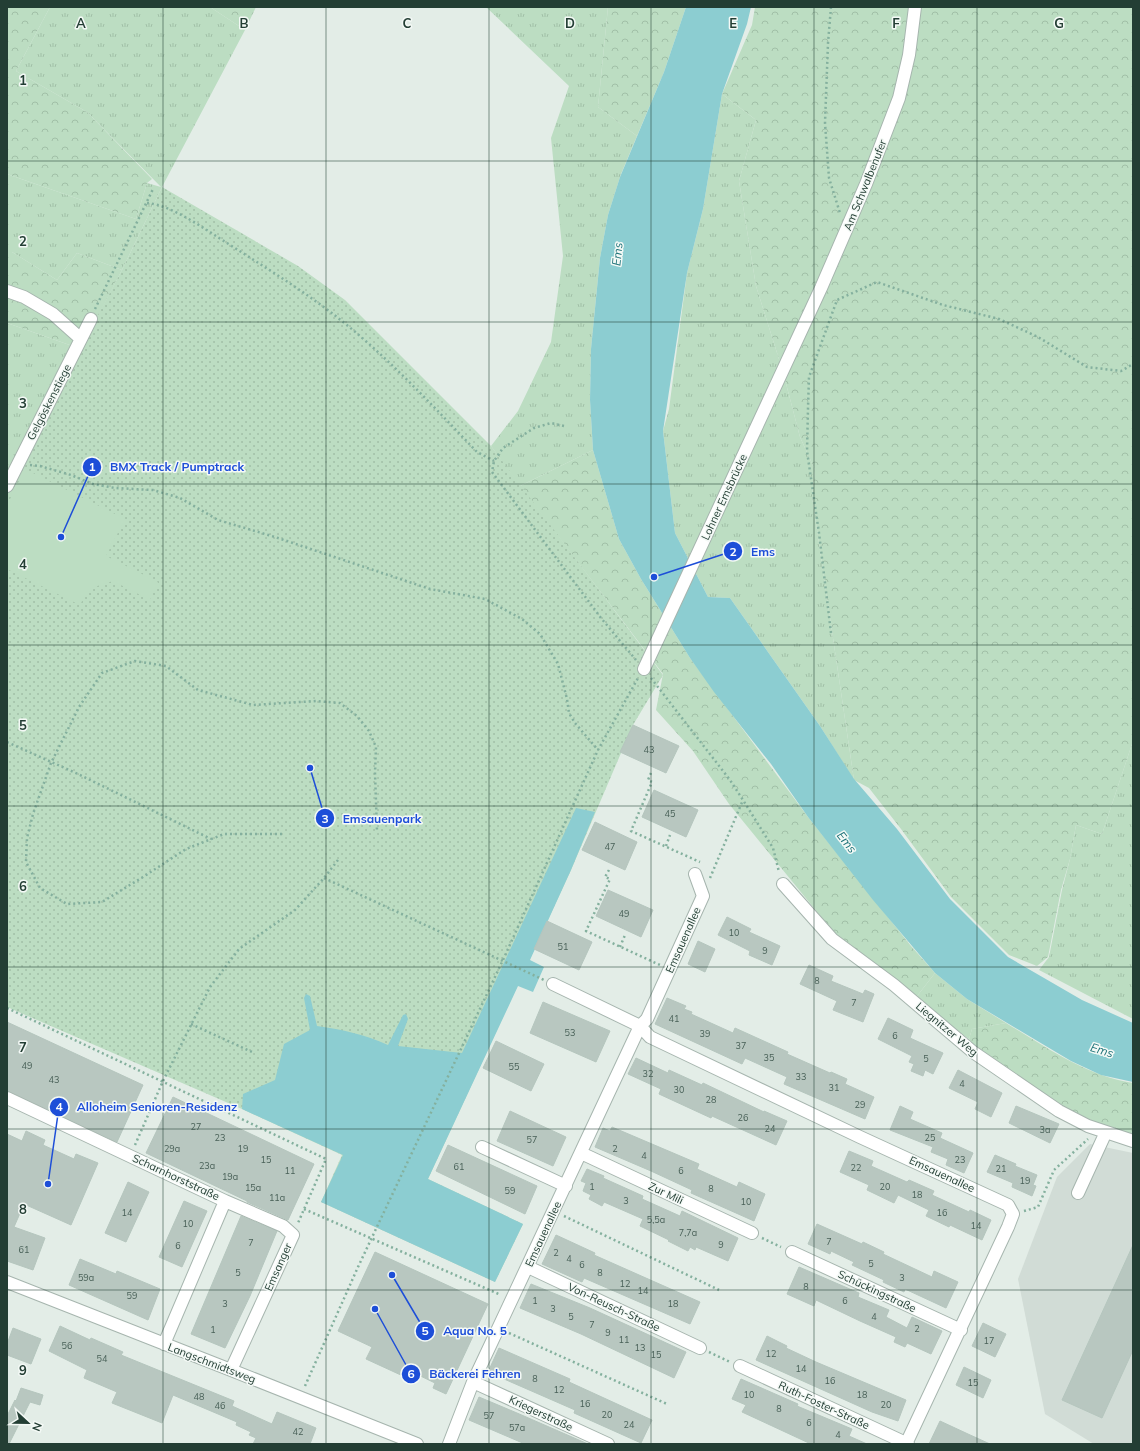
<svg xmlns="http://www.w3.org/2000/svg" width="1140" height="1451" viewBox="0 0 1140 1451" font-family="Mulish,sans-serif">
<defs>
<pattern id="grass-tufts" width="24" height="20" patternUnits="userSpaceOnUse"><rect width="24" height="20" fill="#bcddc2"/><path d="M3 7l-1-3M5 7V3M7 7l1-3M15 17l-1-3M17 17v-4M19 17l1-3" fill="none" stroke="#a1bfa7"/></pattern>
<pattern id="forest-crowns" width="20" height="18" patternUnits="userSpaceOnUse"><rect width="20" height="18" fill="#bcddc2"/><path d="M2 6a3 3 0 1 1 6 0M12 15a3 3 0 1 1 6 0" fill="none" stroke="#a1bfa7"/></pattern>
<pattern id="park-dots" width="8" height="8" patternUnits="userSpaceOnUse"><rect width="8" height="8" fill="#bcddc2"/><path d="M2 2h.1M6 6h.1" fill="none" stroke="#a1bfa7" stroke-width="1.8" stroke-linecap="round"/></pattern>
</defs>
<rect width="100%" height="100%" fill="#e3ede7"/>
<path fill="#d1dcd6" d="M1090,1144L1133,1153V1444H1094L1045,1414L1018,1279L1057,1177Z"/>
<path fill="url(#grass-tufts)" d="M50,7H210L245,30L162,187L122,270L77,253L57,280L12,252H7V174L136,219L147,183L161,187L87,112L16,71Z
M486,7H608L598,107L637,136L621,174L608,215L600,258L591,349L590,400L593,450L520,486L491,446L518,411L551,342L563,256L551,138L569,86Z
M722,94L756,120L739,181L756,286L783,372L800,437L815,470L812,496L854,780L820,726L730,598L708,597L675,533L663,431L669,409L687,273L703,209Z
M7,323L81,349L7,486Z
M1133,741V1019L1039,970L1049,957L1062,890L1070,859L1076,825L1102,834Z
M935,973L967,999L1006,1023L972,1029L969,1039L914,1000Z"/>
<path fill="url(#forest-crowns)" d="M7,7H50L16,71L87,112L152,179L147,183L136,219L7,174Z
M210,7H256L245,30Z
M608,7H686L664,72L637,136L598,107Z
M755,7H1133V741L1102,834L1076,825L1070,859L1061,890L1048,957L1037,966L1009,955L951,897L901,829L869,788L854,780L812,496L815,470L800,437L783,372L756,286L739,181L756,120L722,94L752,25Z
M7,252H12L57,280L77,253L122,270L81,349L7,323Z
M593,450L619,539L641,579L690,658L808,817L911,946L935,973L914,1000L840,940L729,804L693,751L656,710L663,674L520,486Z
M1006,1023C1046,1047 1086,1076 1133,1083V1136L1107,1128L1062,1107L977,1051L969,1039L972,1029Z"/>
<path fill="url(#park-dots)" d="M162,187L298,266L345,300L491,446L663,675L633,725L571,870L428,1179L523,1224L495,1282L321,1202L342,1155L242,1109L7,1007V486L122,270Z"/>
<path fill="#bcddc2" d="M25,469L125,519L106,556L158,582L150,600L113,581L88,589L80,605L7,569V505Z"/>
<path fill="#8ccdd1" d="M686,7H751L747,24L722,94L703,209L687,273L663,431L675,533L708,597L730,598L820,726L854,779L897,829L950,899L1008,957L1082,1000L1133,1023V1082L1101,1075L1071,1061L967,999L935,973L873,900L808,817L771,764L714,692L690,658L641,579L619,539L593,450L590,400L591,349L600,258L608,215L620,177L664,72Z
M576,808L595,812L571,870L530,960L544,967L533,992L518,986L428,1179L523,1224L495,1282L321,1202L343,1155L242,1109L243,1094L275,1080L284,1044L310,1030L304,998L306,994L310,996L317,1026C343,1030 364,1034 388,1045L403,1015L406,1014L408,1019L398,1046L462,1053Z"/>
<path fill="#b8c7c0" stroke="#b5c6be" d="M633,725L679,746L666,773L620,752Z
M654,790L698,810L686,837L642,817Z
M595,822L637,842L625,870L582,850Z
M608,890L653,910L641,937L596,916Z
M727,917L751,929L749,932L780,946L772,965L749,955L750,951L718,935Z
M547,921L592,942L579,970L534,949Z
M698,941L715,949L705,972L688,964Z
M809,965L833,976L831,981L863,994L865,990L874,994L863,1022L833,1010L837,1001L800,984Z
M667,998L686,1006L684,1009L692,1012L691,1014L733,1033L735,1028L788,1052L787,1054L830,1073L831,1072L847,1079L845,1084L874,1097L865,1119L784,1084L787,1077L745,1058L742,1064L655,1024Z
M543,1002L610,1031L596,1062L530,1033Z
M888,1018L913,1030L910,1038L943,1053L933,1074L925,1070L923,1076L911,1071L914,1064L909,1062L912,1056L878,1039Z
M7,1022L143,1085L117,1142L7,1091Z
M496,1041L544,1064L531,1091L483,1068Z
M636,1058L668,1073L669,1070L702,1085L703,1083L764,1112V1111L787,1121L776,1145L712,1116L711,1118L659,1094L661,1089L628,1074Z
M958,1070L1002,1093L991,1117L975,1109L978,1102L949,1088Z
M173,1097L314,1164L288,1220L247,1202V1201L146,1153Z
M900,1106L913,1112L910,1119L942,1133L940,1138L973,1153L964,1173L946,1165L948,1159L931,1152L933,1147L890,1130Z
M1016,1106L1059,1124L1050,1143L1009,1123Z
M510,1111L566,1137L553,1166L497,1141Z
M612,1127L699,1164L697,1169L737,1187L739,1182L765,1194L754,1221L691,1193L692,1190L651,1171L595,1147L603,1128L610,1131Z
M26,1131L45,1140L43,1145L74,1159L76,1154L98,1163L71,1225L24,1204L14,1227L45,1238L33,1270L7,1261V1134L22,1141Z
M448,1145L537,1186L525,1214L436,1171Z
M849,1151L873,1161L871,1166L907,1182L909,1180L934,1191L932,1195L969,1212L970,1210L991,1220L982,1240L950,1225L949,1227L926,1216L929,1210L898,1195L894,1203L867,1190L869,1185L840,1172Z
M995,1155L1016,1164L1015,1166L1037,1175L1033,1185L1036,1186L1032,1196L1012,1187L1013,1183L987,1172Z
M587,1169L604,1176L603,1178L643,1196L642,1199L680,1216L682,1211L738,1238L728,1261L696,1247L695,1250L690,1247L688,1251L668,1241L669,1240L640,1226L643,1219L604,1202L602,1206L589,1199L591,1195L583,1191L586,1183L581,1181Z
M128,1182L149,1192L126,1242L105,1233Z
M184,1201L207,1211L182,1267L159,1257Z
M241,1216L277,1231L250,1296L225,1348L191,1334Z
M817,1224L862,1244L863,1242L884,1252L883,1254L932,1277L934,1271L958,1282L946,1308L905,1289L904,1292L883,1282L884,1280L852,1265L854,1262L831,1251L830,1254L808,1244Z
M556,1235L595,1253L594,1255L700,1302L690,1324L584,1278L582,1282L542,1264Z
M1133,1245V1350L1102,1418L1062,1400Z
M375,1252L488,1304L446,1394L433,1388L435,1383L406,1369L403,1376L366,1359L372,1347L338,1331Z
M80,1259L116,1274L117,1271L160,1289L148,1320L69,1285Z
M799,1267L859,1293L858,1297L889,1310L886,1317L907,1328L912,1317L942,1331L931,1354L907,1343L905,1347L894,1342L896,1337L860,1321L816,1300L814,1306L787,1294Z
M531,1284L590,1308L686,1352L674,1378L581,1334L520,1308Z
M983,1323L1006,1334L995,1357L972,1346Z
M60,1326L90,1340L91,1338L123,1352L121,1355L234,1401L232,1406L272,1424L277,1412L316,1428L310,1444H253L256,1438L249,1435L251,1432L236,1425L237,1422L173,1395L162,1423L112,1403L117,1392L84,1378L87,1370L49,1351Z
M13,1328L41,1339L31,1364L7,1355V1344Z
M767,1336L787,1346L786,1348L816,1362L906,1400L898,1421L872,1412L756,1360Z
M499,1348L570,1379L569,1382L652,1420L641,1443L574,1413L575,1410L488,1372Z
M964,1367L991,1380L983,1398L956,1385Z
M741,1379L798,1404L797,1406L852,1429L849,1436L867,1444H811L742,1412L746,1405L732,1399Z
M21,1388L43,1395L40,1405L30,1402L9,1444H7V1416L15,1400L16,1401Z
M479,1397L517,1413L588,1444H525L469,1420Z
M940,1421L968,1434L990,1444H929Z"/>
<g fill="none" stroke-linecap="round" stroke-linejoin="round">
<g stroke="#a6b5ae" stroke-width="14">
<path id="minor" d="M7,291L24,297L53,314L81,339
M7,486L91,319
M644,669L821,288L866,184L899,98L909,55L915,7
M783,884L832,939L894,985L973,1052L1059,1111L1088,1126L1133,1141
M553,984L640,1026L650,1037L860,1137L1008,1205L1013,1214L1008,1227L906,1444
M7,1098L225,1201L164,1344
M482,1147L566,1186
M581,1153L752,1233
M1078,1193L1106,1132
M225,1201L283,1226L293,1235L231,1370
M792,1252L961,1330
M528,1267L700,1348
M7,1282L231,1370L417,1444
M740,1366L908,1444
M473,1382L608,1444
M449,1444L473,1382L640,1026L647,1019L703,896L695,874"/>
</g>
<path stroke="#84b09e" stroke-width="2.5" stroke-dasharray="2 3" stroke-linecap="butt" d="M831,7L828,43L825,123L829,178L840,213
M147,203C172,205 206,230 227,243C263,266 299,288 333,314C385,354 431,404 477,452L494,461
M95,309L153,189
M564,426L551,423L534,428L503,448L494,461L492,472L601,618L636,660
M30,465L40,466L71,475L93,484L115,488L153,490L180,498L218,520L275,537L430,589L485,599L522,619L540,634L558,664L567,699L569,713L575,723L598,750
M831,633L819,533L807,451L808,408L809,377L837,300L877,282L943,305L999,319L1038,337L1087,367L1121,371L1133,364
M651,678L730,780L743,800L773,848L779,872
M7,742L78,774L211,839
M651,773L648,780L652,782L631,831L700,862
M282,834H224L186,849L143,877L102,902L67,904L40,888L26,862L27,838L33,814L51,763L79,707L102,673L135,661L166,666L198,690L253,705L316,701L340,703L357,716L369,731L376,747L375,773L377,831
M666,846L670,835
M609,870L605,877L610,879L586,931L660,965
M324,878L544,980
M710,878L743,800
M620,947L625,935
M7,1008L326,1159L298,1223
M191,1024L252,1052
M135,1145L163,1081L210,987L239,949L295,910L324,878L338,860
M304,1209L501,1295
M1024,1211L1038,1207L1054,1170L1088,1139
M564,1216L719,1290
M762,1238L781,1247
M509,1333L667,1404
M709,1352L730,1362
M305,1386L358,1267L503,960L598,750L638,678"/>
<use href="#minor" stroke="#fff" stroke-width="12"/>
</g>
<path fill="none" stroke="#233e34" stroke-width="1" stroke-opacity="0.55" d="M163,7V1444M326,7V1444M489,7V1444M651,7V1444M814,7V1444M977,7V1444M7,161H1133M7,322H1133M7,484H1133M7,645H1133M7,806H1133M7,967H1133M7,1129H1133M7,1290H1133"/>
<g text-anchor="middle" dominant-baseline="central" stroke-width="3" stroke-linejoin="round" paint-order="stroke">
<g font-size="9" fill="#486057">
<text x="649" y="749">43</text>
<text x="670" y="813">45</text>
<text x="610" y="846">47</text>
<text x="624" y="913">49</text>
<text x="734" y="932">10</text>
<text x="563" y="946">51</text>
<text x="765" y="950">9</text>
<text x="817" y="980">8</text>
<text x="854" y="1002">7</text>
<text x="674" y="1018">41</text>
<text x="570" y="1032">53</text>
<text x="705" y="1033">39</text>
<text x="895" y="1035">6</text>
<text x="741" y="1045">37</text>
<text x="769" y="1057">35</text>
<text x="926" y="1058">5</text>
<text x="27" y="1065">49</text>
<text x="514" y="1066">55</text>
<text x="648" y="1073">32</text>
<text x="801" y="1076">33</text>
<text x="54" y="1079">43</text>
<text x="962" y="1083">4</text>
<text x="834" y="1087">31</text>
<text x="679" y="1089">30</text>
<text x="711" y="1099">28</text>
<text x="860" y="1104">29</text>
<text x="743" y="1117">26</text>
<text x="196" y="1126">27</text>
<text x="770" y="1128">24</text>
<text x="1045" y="1129">3a</text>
<text x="220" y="1137">23</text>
<text x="930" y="1137">25</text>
<text x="532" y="1139">57</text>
<text x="172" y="1148">29a</text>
<text x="243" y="1148">19</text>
<text x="615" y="1148">2</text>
<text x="644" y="1155">4</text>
<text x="266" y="1159">15</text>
<text x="960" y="1159">23</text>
<text x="207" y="1165">23a</text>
<text x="459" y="1166">61</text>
<text x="856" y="1167">22</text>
<text x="1001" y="1168">21</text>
<text x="290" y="1170">11</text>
<text x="681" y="1170">6</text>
<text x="230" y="1176">19a</text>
<text x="1025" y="1180">19</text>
<text x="592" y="1186">1</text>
<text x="885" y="1186">20</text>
<text x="253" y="1187">15a</text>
<text x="711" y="1188">8</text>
<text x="510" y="1190">59</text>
<text x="917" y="1194">18</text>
<text x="277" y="1197">11a</text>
<text x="626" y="1200">3</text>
<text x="746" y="1201">10</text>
<text x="127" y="1212">14</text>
<text x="942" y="1212">16</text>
<text x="656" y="1219">5,5a</text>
<text x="188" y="1223">10</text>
<text x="976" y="1225">14</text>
<text x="688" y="1232">7,7a</text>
<text x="829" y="1241">7</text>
<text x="251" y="1242">7</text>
<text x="721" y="1244">9</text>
<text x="178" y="1245">6</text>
<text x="24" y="1249">61</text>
<text x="556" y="1252">2</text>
<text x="569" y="1258">4</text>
<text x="871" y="1263">5</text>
<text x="582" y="1264">6</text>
<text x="238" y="1272">5</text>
<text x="600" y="1272">8</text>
<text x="86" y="1277">59a</text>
<text x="902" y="1277">3</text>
<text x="625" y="1283">12</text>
<text x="806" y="1286">8</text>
<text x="643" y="1290">14</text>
<text x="132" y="1295">59</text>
<text x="535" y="1300">1</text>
<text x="845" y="1300">6</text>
<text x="225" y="1303">3</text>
<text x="673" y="1303">18</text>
<text x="553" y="1308">3</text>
<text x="571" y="1316">5</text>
<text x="874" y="1316">4</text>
<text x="592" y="1324">7</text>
<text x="917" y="1328">2</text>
<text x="213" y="1329">1</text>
<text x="608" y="1332">9</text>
<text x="624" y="1339">11</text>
<text x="989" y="1340">17</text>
<text x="67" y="1345">56</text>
<text x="640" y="1347">13</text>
<text x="771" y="1353">12</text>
<text x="656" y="1354">15</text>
<text x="102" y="1358">54</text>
<text x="801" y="1368">14</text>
<text x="535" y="1378">8</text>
<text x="830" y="1380">16</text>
<text x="973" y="1382">15</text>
<text x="559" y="1389">12</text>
<text x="749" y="1394">10</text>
<text x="862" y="1394">18</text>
<text x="199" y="1396">48</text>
<text x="585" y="1403">16</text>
<text x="886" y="1404">20</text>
<text x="220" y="1405">46</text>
<text x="779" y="1408">8</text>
<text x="607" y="1414">20</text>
<text x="489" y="1415">57</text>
<text x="809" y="1422">6</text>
<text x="629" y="1424">24</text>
<text x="517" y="1427">57a</text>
<text x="298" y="1431">42</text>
<text x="838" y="1434">4</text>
</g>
<g font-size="11" fill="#233e34" stroke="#f4f9f6">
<text transform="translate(865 185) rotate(-68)">Am Schwalbenufer</text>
<text transform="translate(49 402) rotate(-63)">Gelgöskenstiege</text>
<text transform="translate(724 497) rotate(-65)">Lohner Emsbrücke</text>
<text transform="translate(683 940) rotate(-66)">Emsauenallee</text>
<text transform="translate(947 1029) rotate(40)">Liegnitzer Weg</text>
<text transform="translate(942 1174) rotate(25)">Emsauenallee</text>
<text transform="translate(176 1177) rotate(25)">Scharnhorststraße</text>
<text transform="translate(666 1193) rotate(25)">Zur Mili</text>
<text transform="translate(543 1234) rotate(-65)">Emsauenallee</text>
<text transform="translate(278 1267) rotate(-66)">Emsanger</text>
<text transform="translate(877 1291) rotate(25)">Schückingstraße</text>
<text transform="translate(614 1307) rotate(25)">Von-Reusch-Straße</text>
<text transform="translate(212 1363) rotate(21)">Langschmidtsweg</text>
<text transform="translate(824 1405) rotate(25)">Ruth-Foster-Straße</text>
<text transform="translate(541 1413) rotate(25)">Kriegerstraße</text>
</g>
<g font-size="12" font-style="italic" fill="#1e7379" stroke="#f4f9f6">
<text transform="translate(617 254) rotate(-84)">Ems</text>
<text transform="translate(847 842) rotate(52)">Ems</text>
<text transform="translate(1102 1050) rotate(18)">Ems</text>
</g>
</g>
<g font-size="13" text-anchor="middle" font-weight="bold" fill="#233e34" stroke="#f4f9f6" stroke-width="3" stroke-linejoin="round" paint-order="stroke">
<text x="81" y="28">A</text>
<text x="244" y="28">B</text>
<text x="407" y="28">C</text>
<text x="570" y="28">D</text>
<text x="733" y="28">E</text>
<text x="896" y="28">F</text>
<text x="1059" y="28">G</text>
<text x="23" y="85">1</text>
<text x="23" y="246">2</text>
<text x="23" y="408">3</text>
<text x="23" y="569">4</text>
<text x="23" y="730">5</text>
<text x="23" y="891">6</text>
<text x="23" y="1052">7</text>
<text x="23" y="1214">8</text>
<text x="23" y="1375">9</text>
</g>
<path fill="none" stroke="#1d4ed8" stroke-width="1.5" d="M61 537L92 467M654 577L733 551M310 768L325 818M48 1184L59 1107M392 1275L425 1331M375 1309L411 1374"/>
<g fill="#1d4ed8" stroke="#f4f9f6" stroke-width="1.5">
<circle cx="61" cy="537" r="4"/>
<circle cx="654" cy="577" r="4"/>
<circle cx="310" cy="768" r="4"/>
<circle cx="48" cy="1184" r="4"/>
<circle cx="392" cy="1275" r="4"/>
<circle cx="375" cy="1309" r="4"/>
<circle cx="92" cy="467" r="10"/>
<circle cx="733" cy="551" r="10"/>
<circle cx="325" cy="818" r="10"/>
<circle cx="59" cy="1107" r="10"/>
<circle cx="425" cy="1331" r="10"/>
<circle cx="411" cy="1374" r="10"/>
</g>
<g font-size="12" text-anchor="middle" font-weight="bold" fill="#fff">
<text x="92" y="471">1</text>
<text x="733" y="556">2</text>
<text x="325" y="823">3</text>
<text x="59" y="1111">4</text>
<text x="425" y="1335">5</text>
<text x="411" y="1378">6</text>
</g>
<g font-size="12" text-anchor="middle" font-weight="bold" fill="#1d4ed8" stroke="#f4f9f6" stroke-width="3" stroke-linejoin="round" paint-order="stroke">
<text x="177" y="471">BMX Track / Pumptrack</text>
<text x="763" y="556">Ems</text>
<text x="382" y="823">Emsauenpark</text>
<text x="157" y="1111">Alloheim Senioren-Residenz</text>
<text x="475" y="1335">Aqua No. 5</text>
<text x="475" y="1378">Bäckerei Fehren</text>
</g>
<rect width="1140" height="1451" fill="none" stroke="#233e34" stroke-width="16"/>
<g transform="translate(28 1423) rotate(112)" stroke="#f4f9f6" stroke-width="3" paint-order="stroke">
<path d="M0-3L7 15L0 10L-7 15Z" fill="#233e34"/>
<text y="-6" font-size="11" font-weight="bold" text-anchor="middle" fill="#233e34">N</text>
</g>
</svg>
